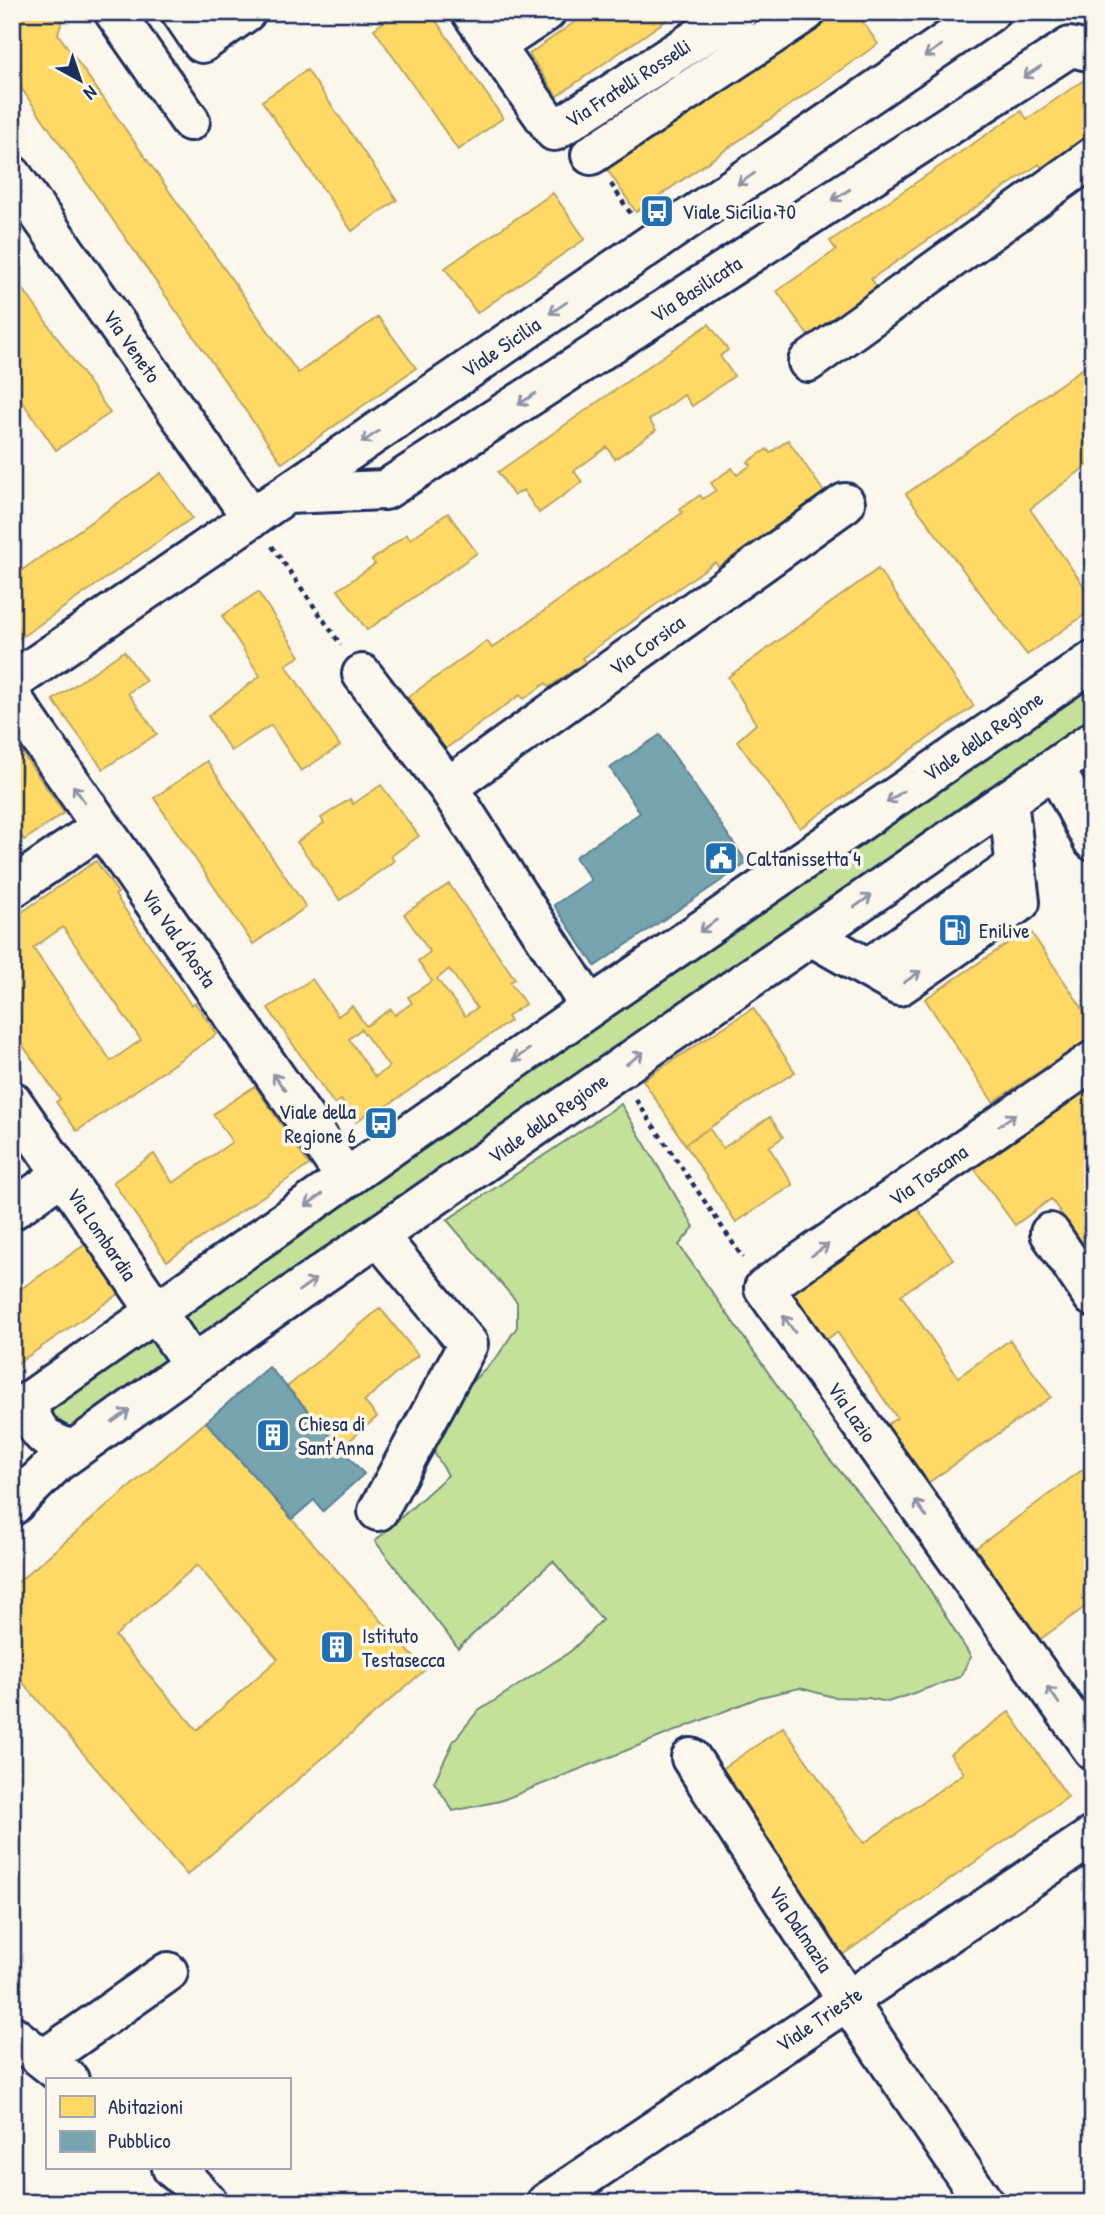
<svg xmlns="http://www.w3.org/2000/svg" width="1105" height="2215" viewBox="0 0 1105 2215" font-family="'Patrick Hand',sans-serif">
<rect width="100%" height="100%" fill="#fbf7ec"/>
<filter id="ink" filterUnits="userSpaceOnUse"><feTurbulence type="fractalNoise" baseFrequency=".0143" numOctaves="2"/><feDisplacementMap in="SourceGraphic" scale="14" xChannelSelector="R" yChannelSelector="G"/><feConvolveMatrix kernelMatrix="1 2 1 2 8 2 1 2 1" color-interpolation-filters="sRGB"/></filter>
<g filter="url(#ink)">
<path fill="#c3e198" stroke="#6f887b" stroke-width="2" d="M1093,662V741L74,1450L32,1421Z
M621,1104L694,1227L679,1245L826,1455L861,1496L914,1565L971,1657L960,1677L888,1702L868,1698L833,1697L800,1688L760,1697L500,1801L453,1811L434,1782L453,1742L477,1712L571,1651L602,1620L553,1561L458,1648L375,1541L448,1475L430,1446L447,1406L497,1357L517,1327V1302L447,1220Z"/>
<path fill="#ffd966" stroke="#bba664" stroke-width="2" fill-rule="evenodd" d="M12,12H65L58,34L298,373L378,317L416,368L282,463L12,75Z
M398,12H430L503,118L458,150L374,29Z
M589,12H678L557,96L529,54Z
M833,12H856L878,44L636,212L607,169Z
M307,70L397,200L352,231L262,101Z
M1087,78L1093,86V141L1046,173L1039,164L871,279L878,289L809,337L777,291L836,250L830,241L1021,111L1027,119Z
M553,193L585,239L477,313L445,268Z
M12,273L110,413L56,450L12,387Z
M709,324L728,350L720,356L734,376L692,406L684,395L649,420L656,430L615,459L607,447L574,471L582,482L539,513L523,490L514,496L498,472Z
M1093,361V461L1030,509L1093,599V609L1027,655L906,494Z
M788,440L824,492L719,567L715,562L582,658L585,662L549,687L546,683L524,699L520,695L445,749L408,697L487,641L492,648L682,513L680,509L700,495L703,499L716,490L711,483L732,468L737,475L751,465L748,462L767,449L770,453Z
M161,473L192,518L16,641L12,636V577Z
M448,513L477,553L367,630L338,590L375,564L372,560L407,534L410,539Z
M878,569L974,706L800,828L737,741L756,724L728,677Z
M258,592L300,656L286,665L340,746L301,771L271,725L231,751L208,716L260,676L222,616Z
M124,651L146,681L128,693L157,734L103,769L53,700Z
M13,740L64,813L24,840L12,823L15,818L12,814Z
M207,761L306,907L253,944L154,798Z
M381,785L419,836L391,856L394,861L340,900L297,842L324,823L321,818L350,799L353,804Z
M96,861L118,893L115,895L191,1005L195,1003L217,1034L77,1131L56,1102L60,1099L12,1030V919ZM63,927L141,1040L111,1061L33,948Z
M449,884L515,979L510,982L525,1004L507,1017L510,1021L375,1114L372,1110L356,1122L341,1100L334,1104L268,1008L312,979L338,1016L352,1006L366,1026L391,1009L395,1015L412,1003L408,997L432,981L418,961L430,952L404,914ZM449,969L477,1008L465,1016L437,979ZM361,1029L389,1067L375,1077L349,1039Z
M1029,929L1093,1024V1036L993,1102L925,999Z
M753,1008L795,1072L685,1144L643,1080Z
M1093,1082V1258L1051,1199L1015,1225L973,1167Z
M255,1086L309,1165L167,1261L113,1182L154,1154L173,1183L232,1142L213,1114Z
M770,1117L783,1137L769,1147L793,1185L736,1222L685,1144L709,1128L723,1148Z
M910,1198L953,1259L901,1295L958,1377L1010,1340L1051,1397L919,1489L878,1431L897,1418L837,1332L816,1347L777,1291Z
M89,1242L123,1291L12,1367V1295Z
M380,1308L418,1355L364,1401L377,1417L341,1448L287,1387Z
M206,1422L425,1670L187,1875L12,1670V1587ZM197,1565L278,1659L197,1730L115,1636Z
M1093,1462V1601L1035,1643L969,1553Z
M1009,1712L1068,1797L842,1955L715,1774L783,1727L864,1843L964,1773L950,1754Z"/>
<path fill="#76a5af" stroke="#5b8297" stroke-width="2" d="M660,735L747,863L595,966L554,905L591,880L575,857L640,813L610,768Z
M269,1367L364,1474L323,1511L314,1500L292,1519L206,1422Z"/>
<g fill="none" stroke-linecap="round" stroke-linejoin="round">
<g stroke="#1b2f5e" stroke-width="44">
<path id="minor" d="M114,12L190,121
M181,12L202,43L246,12
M471,12L554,131L738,12
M495,46L546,12
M591,155L806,12
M12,175L252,518
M808,362L1093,157
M287,494L385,490L1070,47L1093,52
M362,674L448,787L590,1007
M12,682L990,12
M12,698L346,1178
M1055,768L1093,841
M448,787L845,503
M12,888L101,827
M811,936L899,986L1020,902L1008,800
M868,968L1016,866
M1093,1061L764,1288L1093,1750
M12,1101L193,1365
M12,1210L62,1175
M1050,1233L1093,1297
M378,1236L468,1344L378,1511
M27,1403C35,1432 45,1442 74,1450
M12,1413L590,1007L1093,661
M12,1506L57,1462L256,1320L1093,741
M691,1758L847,2000L984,2203
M12,2035L69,2080
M44,2059L168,1972
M172,2168L190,2183L208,2203
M546,2203L1093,1836"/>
</g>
<path stroke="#1b2f5e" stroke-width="4.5" stroke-dasharray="5 5" stroke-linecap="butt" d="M611,184L631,214
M272,546L341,645
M636,1100L743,1258"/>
<use href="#minor" stroke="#fbf7ec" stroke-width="38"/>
</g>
<defs><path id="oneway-shaft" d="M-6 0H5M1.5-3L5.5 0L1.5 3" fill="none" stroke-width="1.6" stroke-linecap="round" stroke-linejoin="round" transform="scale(1.75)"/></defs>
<g stroke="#8b93a5">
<use href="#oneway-shaft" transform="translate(933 51) rotate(146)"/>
<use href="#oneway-shaft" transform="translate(1032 72) rotate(147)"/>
<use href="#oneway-shaft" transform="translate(746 179) rotate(146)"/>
<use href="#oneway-shaft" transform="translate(841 195) rotate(147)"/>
<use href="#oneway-shaft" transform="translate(558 308) rotate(146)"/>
<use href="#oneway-shaft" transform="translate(527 399) rotate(147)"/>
<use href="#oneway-shaft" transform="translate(370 437) rotate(146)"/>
<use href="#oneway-shaft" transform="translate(79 794) rotate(-125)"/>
<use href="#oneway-shaft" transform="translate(895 797) rotate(145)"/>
<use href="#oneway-shaft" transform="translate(863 901) rotate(-35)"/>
<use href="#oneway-shaft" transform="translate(708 926) rotate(145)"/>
<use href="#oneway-shaft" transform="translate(912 977) rotate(-35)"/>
<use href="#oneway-shaft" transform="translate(521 1055) rotate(145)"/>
<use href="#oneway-shaft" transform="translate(635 1058) rotate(-35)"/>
<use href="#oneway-shaft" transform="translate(279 1082) rotate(-125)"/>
<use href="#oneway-shaft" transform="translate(1007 1120) rotate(-35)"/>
<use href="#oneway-shaft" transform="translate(314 1200) rotate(145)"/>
<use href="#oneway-shaft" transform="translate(820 1250) rotate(-35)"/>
<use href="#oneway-shaft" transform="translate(307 1285) rotate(-35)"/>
<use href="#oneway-shaft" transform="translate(789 1324) rotate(-125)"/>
<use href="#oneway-shaft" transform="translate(121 1416) rotate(-36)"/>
<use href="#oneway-shaft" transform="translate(921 1509) rotate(-125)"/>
<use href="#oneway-shaft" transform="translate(1053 1695) rotate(-125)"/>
</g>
</g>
<defs>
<g id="bus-square" transform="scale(1.75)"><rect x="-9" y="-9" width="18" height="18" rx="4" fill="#1f6fb2" stroke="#fbf7ec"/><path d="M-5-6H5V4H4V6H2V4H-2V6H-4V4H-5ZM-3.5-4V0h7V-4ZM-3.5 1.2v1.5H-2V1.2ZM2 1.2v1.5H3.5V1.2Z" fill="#fff"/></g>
<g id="civic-square" transform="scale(1.75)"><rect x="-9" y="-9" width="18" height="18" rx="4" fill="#1f6fb2" stroke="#fbf7ec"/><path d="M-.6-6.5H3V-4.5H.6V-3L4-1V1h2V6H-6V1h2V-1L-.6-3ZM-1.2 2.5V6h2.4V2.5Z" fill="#fff"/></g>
<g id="fuel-square" transform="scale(1.75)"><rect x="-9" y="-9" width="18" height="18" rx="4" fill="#1f6fb2" stroke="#fbf7ec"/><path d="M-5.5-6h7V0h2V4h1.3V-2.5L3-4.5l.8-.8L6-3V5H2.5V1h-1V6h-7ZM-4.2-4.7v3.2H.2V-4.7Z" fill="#fff"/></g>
<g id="building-square" transform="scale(1.75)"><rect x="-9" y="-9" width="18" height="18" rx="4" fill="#1f6fb2" stroke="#fbf7ec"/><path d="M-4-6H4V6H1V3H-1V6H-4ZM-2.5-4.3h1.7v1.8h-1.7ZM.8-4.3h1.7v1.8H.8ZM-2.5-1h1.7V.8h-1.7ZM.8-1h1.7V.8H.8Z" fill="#fff"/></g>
</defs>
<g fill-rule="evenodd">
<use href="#bus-square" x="657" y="211"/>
<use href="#civic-square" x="721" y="858"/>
<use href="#fuel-square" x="955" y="930"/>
<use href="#bus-square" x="381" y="1123"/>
<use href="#building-square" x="273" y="1435"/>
<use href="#building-square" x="337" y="1647"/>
</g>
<g text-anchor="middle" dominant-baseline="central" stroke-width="7" stroke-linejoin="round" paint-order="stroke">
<g font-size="21" fill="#1b2f5e" stroke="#fbf7ec">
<text transform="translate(628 83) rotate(-33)">Via Fratelli Rosselli</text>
<text transform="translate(696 289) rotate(-33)">Via Basilicata</text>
<text transform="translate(132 346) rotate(55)">Via Veneto</text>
<text transform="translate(501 347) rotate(-34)">Viale Sicilia</text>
<text transform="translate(647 645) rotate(-36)">Via Corsica</text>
<text transform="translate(983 736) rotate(-35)">Viale della Regione</text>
<text transform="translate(179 938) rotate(55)">Via Val d'Aosta</text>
<text transform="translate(548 1118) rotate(-35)">Viale della Regione</text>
<text transform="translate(928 1175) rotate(-35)">Via Toscana</text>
<text transform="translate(102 1234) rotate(56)">Via Lombardia</text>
<text transform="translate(852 1412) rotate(55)">Via Lazio</text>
<text transform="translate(801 1929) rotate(57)">Via Dalmazia</text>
<text transform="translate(819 2019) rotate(-34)">Viale Trieste</text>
</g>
<g font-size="21" fill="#1b2f5e" stroke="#fbf7ec" text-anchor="start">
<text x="682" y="211">Viale Sicilia 70</text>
<text x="746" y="858">Caltanissetta 4</text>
<text x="979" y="930">Enilive</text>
<text x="356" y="1111" text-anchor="end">Viale della<tspan x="356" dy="24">Regione 6</tspan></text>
<text x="298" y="1423">Chiesa di<tspan x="298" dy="24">Sant'Anna</tspan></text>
<text x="362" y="1635">Istituto<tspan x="362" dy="24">Testasecca</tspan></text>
</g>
</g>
<rect width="1105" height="2215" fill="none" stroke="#fbf7ec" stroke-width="42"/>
<rect x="21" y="21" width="1063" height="2173" fill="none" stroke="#1b2f5e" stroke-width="2.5" filter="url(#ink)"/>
<rect x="46" y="2078" width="245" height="91" fill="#fbf7ec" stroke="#a1a7b3" stroke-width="2"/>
<rect x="60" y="2096" width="35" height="21" fill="#ffd966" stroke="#a1a7b3" stroke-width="2"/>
<text x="108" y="2114" font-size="21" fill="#1b2f5e">Abitazioni</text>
<rect x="60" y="2131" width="35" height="21" fill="#76a5af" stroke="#a1a7b3" stroke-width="2"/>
<text x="108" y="2148" font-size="21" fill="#1b2f5e">Pubblico</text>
<g transform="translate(80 80) rotate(140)" stroke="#fbf7ec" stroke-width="5" paint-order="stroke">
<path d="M0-5L12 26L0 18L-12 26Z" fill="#1b2f5e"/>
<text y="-10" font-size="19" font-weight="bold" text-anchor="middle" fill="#1b2f5e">N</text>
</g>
</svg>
